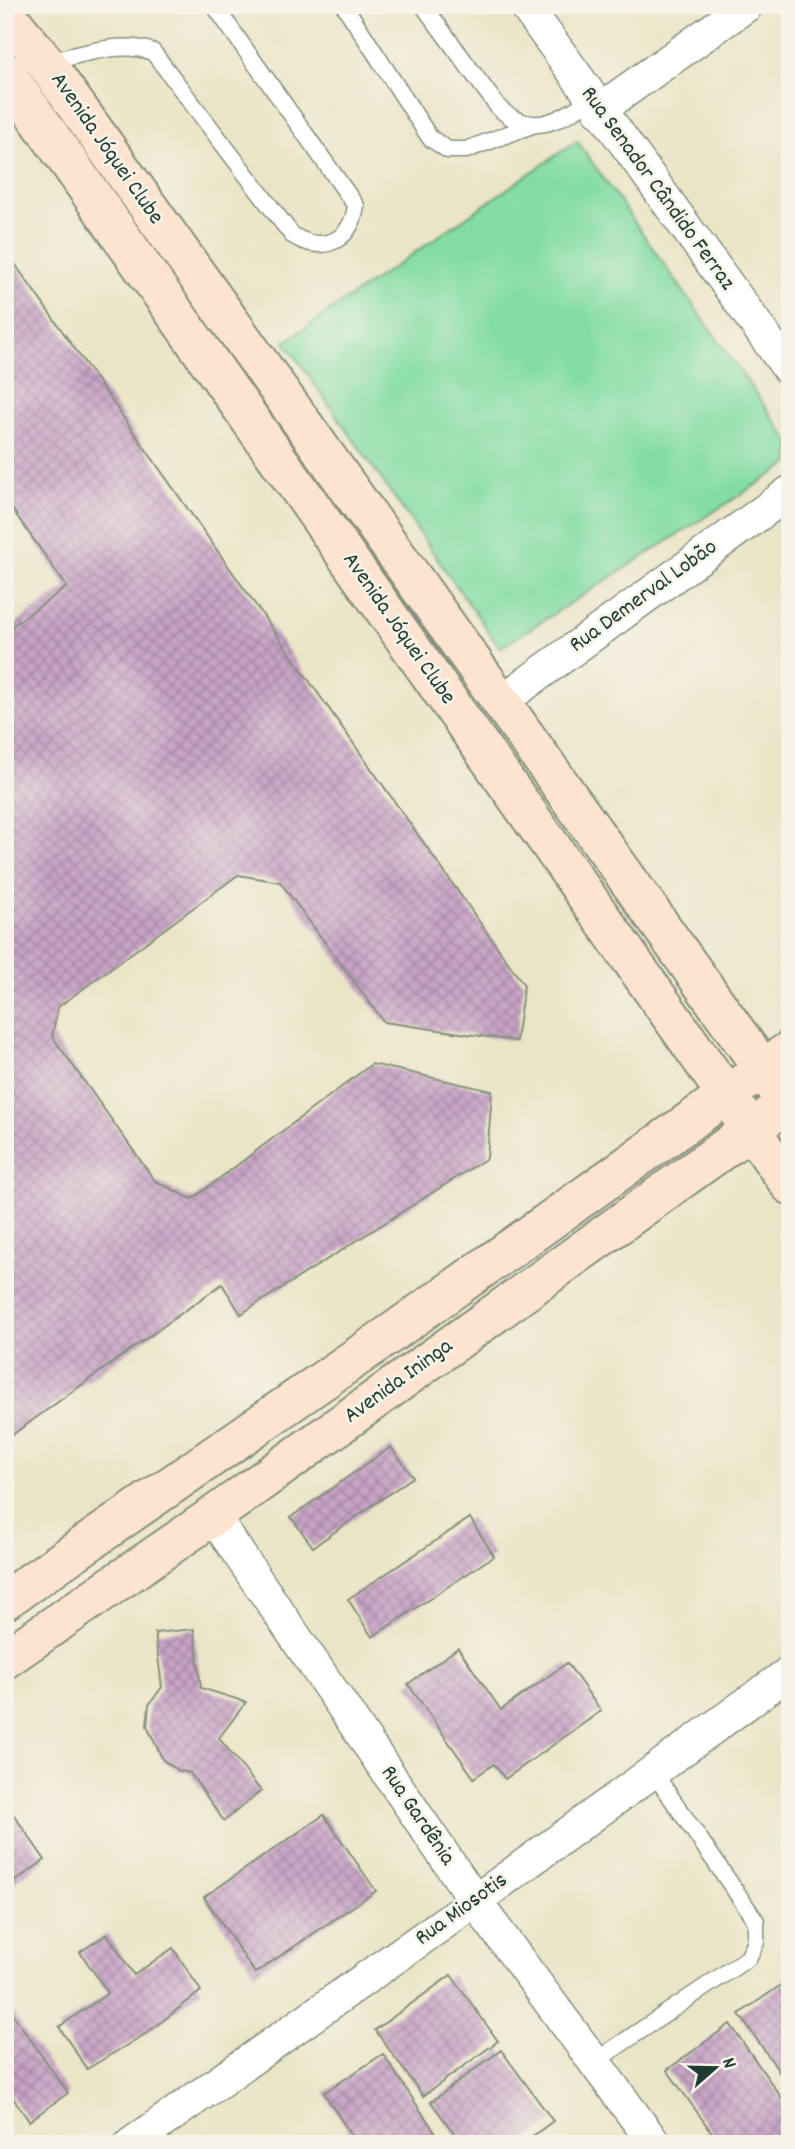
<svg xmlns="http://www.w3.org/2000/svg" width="795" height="2149" viewBox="0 0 795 2149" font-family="Dekko,sans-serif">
<defs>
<pattern id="building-cross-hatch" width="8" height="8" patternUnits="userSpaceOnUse" patternTransform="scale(1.75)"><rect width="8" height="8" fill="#c8a3c6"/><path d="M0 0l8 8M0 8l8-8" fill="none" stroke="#a286a2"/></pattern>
</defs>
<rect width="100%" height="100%" fill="#f7f3e8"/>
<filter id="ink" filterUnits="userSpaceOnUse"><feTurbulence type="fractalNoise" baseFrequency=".0143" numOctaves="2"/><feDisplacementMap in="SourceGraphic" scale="14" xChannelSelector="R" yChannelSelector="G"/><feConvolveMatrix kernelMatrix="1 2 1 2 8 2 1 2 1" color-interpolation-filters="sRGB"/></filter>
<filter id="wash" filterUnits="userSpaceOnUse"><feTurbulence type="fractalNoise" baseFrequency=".00686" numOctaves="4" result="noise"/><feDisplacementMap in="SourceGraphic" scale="28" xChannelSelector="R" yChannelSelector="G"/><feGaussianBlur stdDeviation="1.57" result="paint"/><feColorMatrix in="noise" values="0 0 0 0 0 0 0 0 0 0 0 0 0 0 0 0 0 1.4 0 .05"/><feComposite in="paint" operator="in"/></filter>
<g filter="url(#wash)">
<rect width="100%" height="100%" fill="#ebe5c7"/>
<path fill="#83dda3" stroke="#518d6c" stroke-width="2" d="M577,141L790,442V463L500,648L285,342Z"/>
<g id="blocks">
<path fill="url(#building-cross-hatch)" d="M5,250L524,985L516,1041L384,1022L280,882L238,875L58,1007L52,1036L155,1181L192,1199L372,1064L492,1091L487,1158L241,1314L222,1284L5,1440V631L67,587L5,499Z
M391,1447L413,1477L313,1547L291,1517Z
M470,1518L494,1556L372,1637L348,1599Z
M194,1629L201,1688L246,1702L219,1738L261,1791L224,1821L190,1773L179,1771L163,1760L147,1726L149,1705L162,1687L155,1633Z
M458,1648L501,1710L567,1663L601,1711L505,1779L494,1764L474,1778L408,1684Z
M5,1802L45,1860L5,1888Z
M324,1815L376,1891L255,1973L204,1897Z
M107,1934L134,1975L173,1948L201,1991L147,2033L87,2069L59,2027L108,1993L80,1952Z
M451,1975L498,2041L423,2096L375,2030Z
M790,1979V2087L739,2014Z
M5,2003L68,2093L29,2121L5,2086Z
M730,2024L790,2110V2144H720L667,2070Z
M501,2050L553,2121L522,2144H462L431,2102Z
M383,2054L436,2134L420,2144H357L324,2093Z"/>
</g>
</g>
<g filter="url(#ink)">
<use href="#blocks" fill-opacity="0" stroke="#85917e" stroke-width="2"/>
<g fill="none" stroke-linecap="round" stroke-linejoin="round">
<g stroke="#85917e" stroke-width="19">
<path id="service" d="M344,5L430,138L448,150H466L532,125
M423,5L498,107C530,138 559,122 591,99
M47,62C81,55 120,40 153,52L292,235C322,254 351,242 356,206L214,5
M594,2062L748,1958L756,1942V1921L652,1770"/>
</g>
<g stroke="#85917e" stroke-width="35">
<path id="minor" d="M525,5L790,371
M599,110L747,5
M499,703L790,492
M213,1516L475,1901L655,2144
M131,2144L475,1901L790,1672"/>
</g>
<g stroke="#85917e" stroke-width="42">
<path id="secondary" d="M5,13L45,62L790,1107
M5,72L790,1185
M5,1600L396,1330L790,1050
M5,1659L213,1516L771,1115"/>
</g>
<use href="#service" stroke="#fff" stroke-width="16"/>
<use href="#minor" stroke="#fff" stroke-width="32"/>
<use href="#secondary" stroke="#fde4d0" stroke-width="38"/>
</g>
</g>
<g text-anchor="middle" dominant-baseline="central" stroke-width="5" stroke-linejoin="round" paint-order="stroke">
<g font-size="23" fill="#1f3d34" stroke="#f7f3e8">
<text transform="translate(106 149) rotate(55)">Avenida Jóquei Clube</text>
<text transform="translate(657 189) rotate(54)">Rua Senador Cândido Ferraz</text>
<text transform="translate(644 597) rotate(-36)">Rua Demerval Lobão</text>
<text transform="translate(398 629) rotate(55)">Avenida Jóquei Clube</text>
<text transform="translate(399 1382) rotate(-36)">Avenida Ininga</text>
<text transform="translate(417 1816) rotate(56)">Rua Gardênia</text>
<text transform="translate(462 1910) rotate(-36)">Rua Miosotis</text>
</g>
</g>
<rect width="795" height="2149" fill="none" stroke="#f7f3e8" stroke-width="28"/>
<g transform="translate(715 2068) rotate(70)" stroke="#f7f3e8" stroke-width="5" paint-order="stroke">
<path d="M0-5L12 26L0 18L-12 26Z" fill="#1f3d34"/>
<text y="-10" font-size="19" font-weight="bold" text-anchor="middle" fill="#1f3d34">N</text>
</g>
</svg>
